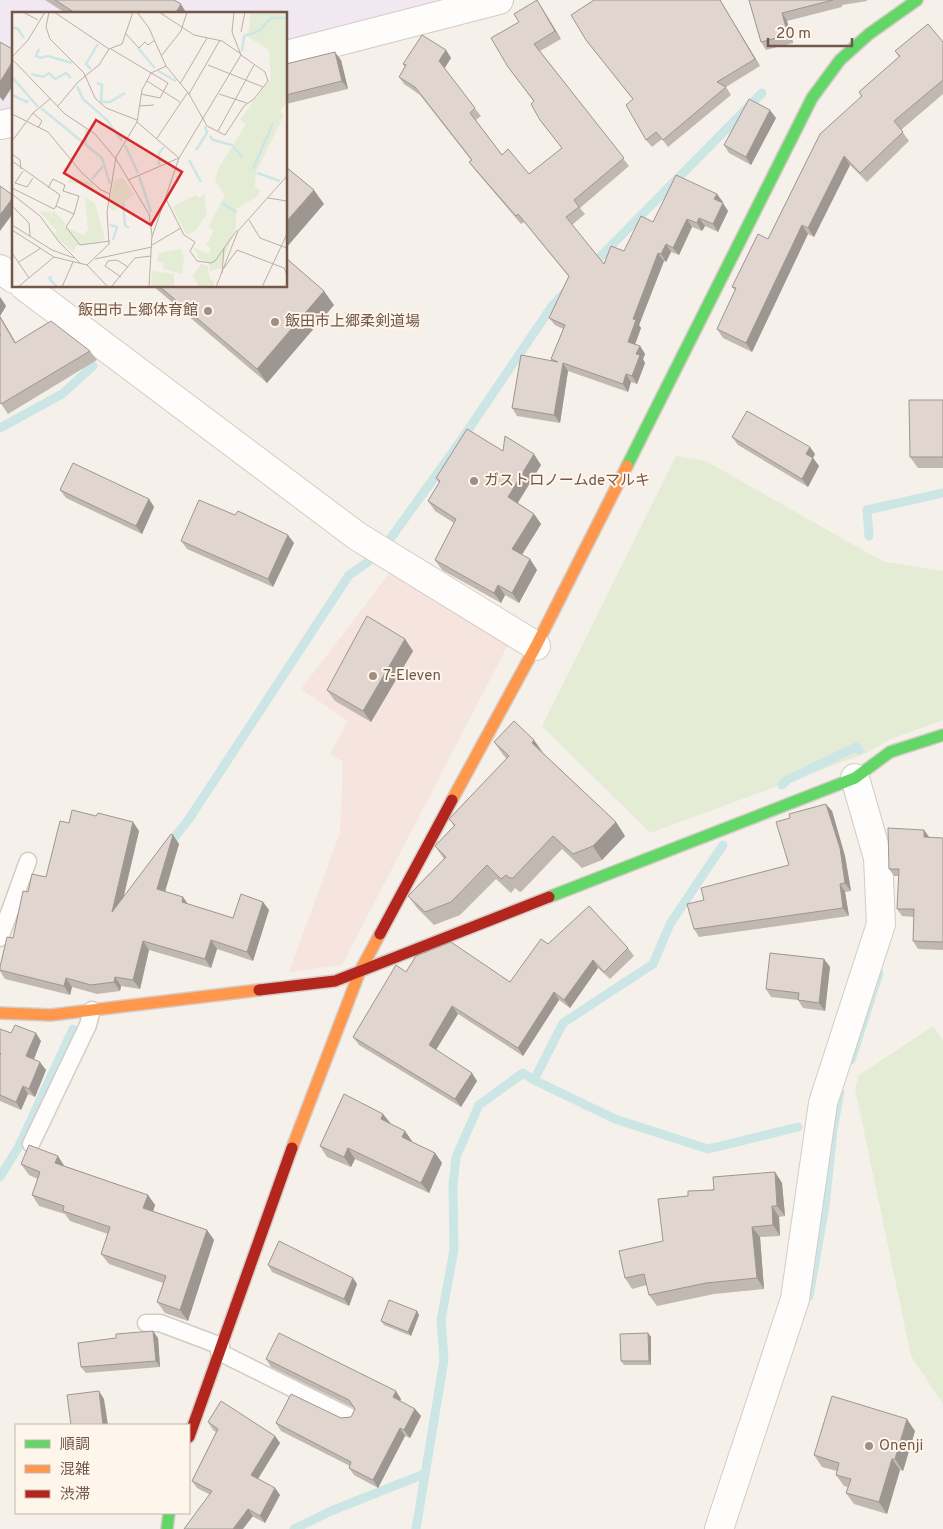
<svg xmlns="http://www.w3.org/2000/svg" width="943" height="1529" viewBox="0 0 943 1529" font-family="Overpass,'Noto Sans JP',sans-serif">
<rect width="100%" height="100%" fill="#f6f0ea"/>
<path fill="#f6e5de" d="M391,571L508,645L342,965L289,972L340,833L343,762L330,754L348,721L301,689Z"/>
<path fill="#f2e8f2" d="M0,0H447L286,43V14H14V108L0,111Z"/>
<path fill="#e4ecd5" d="M676,456L706,461L873,556L886,562L943,571V720L889,740L867,753L650,833L542,726Z
M933,1026L943,1041V1404L911,1356L855,1088L859,1075Z"/>
<g fill="none" stroke-linecap="round" stroke-linejoin="round">
<path stroke="#cce6e6" stroke-width="9" d="M591,266L762,93
M0,428L62,394L93,366
M869,536L867,510L943,493
M390,539L460,442L552,306L566,291
M782,785L787,780L856,747L859,750
M167,847L189,819L349,575L368,562
M851,1060L879,973
M534,1080L615,1119L708,1149L798,1127
M0,1177L19,1146L73,1029
M809,1296L825,1206L833,1130L840,1092
M294,1529L331,1511L424,1474
M416,1529L444,1360L441,1320L454,1250L453,1185L456,1157L479,1105L523,1073L534,1080L563,1023L653,964L670,924L723,845"/>
<g stroke="#d3ccc5" stroke-width="19">
<path id="lane" d="M0,938L28,861
M31,1144L88,1025L92,1010
M146,1323H160L221,1346
M219,1352L350,1417"/>
</g>
<g stroke="#d3ccc5" stroke-width="30">
<path id="street" d="M286,55L499,0
M0,125L14,122
M0,269L14,279
M24,286L357,536L536,646
M719,1529L795,1299L823,1103L881,924L878,858L855,778"/>
</g>
<g stroke="#d5ccc6" stroke-width="14">
<path id="fast" d="M627,466L812,98L840,60L869,34L917,0
M549,897L855,778L890,752L943,735
M167,1529L169,1513"/>
</g>
<g stroke="#d5ccc6" stroke-width="14">
<path id="slow" d="M452,800L536,646L627,466
M0,1013L51,1015L259,990
M292,1148L360,971L380,934"/>
</g>
<g stroke="#d5ccc6" stroke-width="14">
<path id="jam" d="M380,934L452,800
M259,990L335,981L549,897
M189,1437L292,1148"/>
</g>
<use href="#lane" stroke="#fefdfc" stroke-width="16"/>
<use href="#street" stroke="#fefdfc" stroke-width="28"/>
<use href="#fast" stroke="#63d668" stroke-width="11"/>
<use href="#slow" stroke="#ff974d" stroke-width="11"/>
<use href="#jam" stroke="#b3261e" stroke-width="11"/>
</g>
<path fill="#c1b8b2" d="M45,0H174L187,14H67Z
M594,0H720L760,66L726,87L731,95L668,147L662,139L652,147L646,140L633,99L586,40Z
M749,0H867V1L842,5V7L787,21L793,43L766,50L761,42Z
M542,8L561,39L540,51L629,166L580,208L585,214L572,225L604,264L624,251L653,222L723,202L722,203L728,211L718,232L705,226L702,231L692,227L679,255L671,252L666,262L664,261L639,325L641,328L635,344L640,346L645,354L643,359L645,363L637,384L631,382L628,392L568,371L560,423L517,416L512,408L552,360L551,359L563,329L555,325L549,318L569,277L524,222L521,224L475,170L469,162L471,160L420,95L404,84L399,77L405,67L403,64L446,50L451,58L444,69L481,116L476,120L502,155L529,174L562,148L540,120L534,102L514,75Z
M943,42V94L901,130L909,141L867,182L850,165L814,237L808,234L752,352L723,338L717,329L735,290L732,287L768,239L861,96L859,92L899,57L895,51Z
M341,60L348,89L286,104V64Z
M776,118L751,165L729,153L724,145Z
M153,286H286L334,305L267,383Z
M0,297L6,306L0,316L16,343L90,351L97,360L8,414L0,402Z
M943,400V468H918L910,457Z
M732,437L815,454L813,458L819,466L808,487L738,445Z
M503,451L541,465L518,503L534,514L541,524L522,555L530,559L537,570L519,603L505,595L501,603L442,570L435,560L454,523L435,511L428,501L439,483L436,478Z
M60,490L149,499L154,507L142,534L66,498Z
M181,541L294,543L273,587L187,549Z
M405,639L413,651L371,722L335,701L327,690Z
M494,742L544,754L616,822L625,836L602,860L582,868L562,849L522,891L520,892L515,888L511,893L496,879L460,915L434,925L418,909L408,896L444,859L435,846L454,826L449,819L507,759L504,756Z
M832,811L845,856L851,891L845,892L849,916L699,937L694,929L704,900L789,865Z
M96,816L133,822L139,831L124,896L173,835L179,844L165,892L183,897L188,904L233,918L263,902L269,910L253,961L217,949L211,968L149,950L140,989L121,986L120,991L97,994L72,987L70,995L5,979L0,971V967L13,938L28,892L46,877L69,823Z
M924,830L929,837L943,838V950L918,949L913,941L914,917L902,916L897,909L899,876H894L889,869Z
M548,944L628,948L634,956L610,979L598,968L570,1008L559,1000L523,1056L458,1014L436,1050L477,1081L461,1107L359,1045L353,1037L406,972L510,982Z
M824,959L830,967L825,1011L803,1008L798,1000L771,997L766,989Z
M0,1029L11,1033L41,1041L34,1059L46,1070L35,1097L28,1094L21,1110L0,1101Z
M383,1114L391,1124L405,1131L412,1142L435,1153L442,1163L429,1193L355,1159L351,1167L327,1157L320,1146Z
M21,1164L65,1166L148,1195L155,1205L153,1211L207,1230L214,1240L188,1321L165,1313L157,1302L163,1283L109,1264L101,1254L108,1234L70,1221L65,1214L39,1206L32,1195L38,1179L29,1175Z
M775,1172L782,1183L785,1216L779,1217L780,1236L760,1237L764,1289L714,1294L657,1306L649,1295L647,1285L632,1289L625,1278L663,1241L688,1196Z
M268,1265L353,1278L357,1284L349,1306L272,1272Z
M417,1311L419,1315L411,1336L384,1325L381,1321Z
M648,1333L651,1337V1365H624L621,1361Z
M158,1338L160,1367L86,1373L81,1367Z
M266,1359L401,1399L400,1401L415,1409L421,1416L410,1438L405,1436L378,1488L354,1475L349,1468L350,1466L281,1431L276,1423L351,1417L355,1409L354,1408L271,1367Z
M208,1422L275,1436L280,1443L258,1479L275,1488L280,1495L265,1523L197,1488L192,1481L216,1432L213,1430Z
M915,1431L903,1471L900,1470L887,1514L854,1504L846,1493L848,1487L844,1486L836,1475L837,1471L822,1467L814,1455Z"/>
<path fill="#9d9691" d="M537,0L542,8L561,39L555,31Z
M720,0L760,66L755,59Z
M181,4L187,14H175Z
M782,13L787,21L793,43L788,35Z
M446,50L451,58L444,69L439,61Z
M335,52L341,60L348,89L342,81Z
M14,59V84L3,101L0,97V82Z
M770,110L776,118L751,165L746,157Z
M844,156L850,165L814,237L808,228Z
M314,190L324,204L286,248V222Z
M717,194L723,202L720,207L714,199Z
M14,196V212L0,231V215Z
M723,203L728,211L718,232L713,224Z
M699,218L705,226L702,231L697,223Z
M687,219L692,227L679,255L673,248Z
M802,225L808,234L752,352L746,343Z
M666,244L671,252L666,262L661,254Z
M658,253L664,261L639,325L641,328L633,350L628,342L633,319Z
M324,291L334,305L267,383L257,369Z
M0,297L6,306L0,316L22,353L0,317Z
M640,346L645,354L643,359L645,363L637,384L632,376L636,354Z
M563,363L568,371L560,423L554,415Z
M626,374L631,382L628,392L623,384Z
M810,447L815,454L811,462L806,454Z
M534,454L541,465L515,507L508,497Z
M813,458L819,466L808,487L802,479Z
M149,499L154,507L142,534L136,526Z
M534,514L541,524L519,559L512,549Z
M288,535L294,543L273,587L268,579Z
M530,559L537,570L519,603L512,593Z
M498,585L505,595L501,603L494,593Z
M405,639L413,651L371,722L363,711Z
M534,740L544,754L532,743Z
M826,804L832,811L845,856L851,891L845,883Z
M133,822L139,831L118,920L112,912Z
M616,822L625,836L602,860L593,846Z
M924,830L929,837H924Z
M173,835L179,844L163,898L157,889Z
M840,884L845,892L849,916L843,908Z
M183,897L189,906L182,902Z
M263,902L269,910L253,961L247,952Z
M211,940L217,949L211,968L205,959Z
M143,941L149,950L140,989L133,980Z
M824,959L830,967L825,1011L819,1003Z
M593,960L598,968L570,1008L564,1000Z
M115,977L121,986L120,991L114,982Z
M66,978L72,987L70,995L64,986Z
M554,992L559,1000L523,1056L518,1048Z
M452,1006L458,1014L434,1053L429,1045Z
M36,1033L41,1041L32,1064L26,1056Z
M40,1062L46,1070L35,1097L29,1089Z
M472,1073L477,1081L461,1107L455,1099Z
M23,1086L28,1094L21,1110L16,1102Z
M383,1114L391,1124L381,1119Z
M405,1131L412,1141L409,1148L402,1137Z
M348,1148L355,1159L351,1167L344,1157Z
M435,1153L442,1163L429,1193L421,1183Z
M58,1156L65,1167L55,1163Z
M775,1172L782,1183L785,1216L777,1206Z
M148,1195L155,1205L151,1218L143,1208Z
M772,1206L779,1217L780,1236L773,1225Z
M752,1227L760,1237L764,1289L757,1278Z
M207,1230L214,1240L188,1321L180,1310Z
M353,1278L357,1284L349,1306L344,1299Z
M417,1311L419,1315L411,1336L408,1332Z
M153,1331L158,1338L160,1367L156,1361Z
M648,1333L651,1337V1365L649,1361Z
M99,1391L104,1399L108,1425H103Z
M396,1391L401,1399L398,1405L393,1397Z
M415,1409L421,1416L410,1438L404,1430Z
M907,1419L915,1431L903,1471L895,1459Z
M400,1428L405,1436L378,1488L373,1480Z
M275,1436L280,1443L256,1482L251,1475Z
M892,1459L900,1470L887,1514L879,1502Z
M275,1488L280,1495L265,1523L260,1516Z
M248,1509L253,1516L243,1529H233Z"/>
<path fill="#e0d6cf" stroke="#9d9691" d="M55,0H174L181,4L175,14H77Z
M537,0L555,31L534,44L624,158L574,200L579,207L566,217L604,264L611,246L624,251L641,216L653,222L676,175L717,194L714,199L723,203L713,224L699,218L697,223L687,219L673,248L666,244L661,254L658,253L633,319L636,320L628,342L640,346L636,354L640,355L632,376L626,374L623,384L563,363L554,415L512,408L521,355L558,362L551,359L565,325L549,318L569,276L518,214L516,216L469,162L472,160L415,87L399,77L406,65L403,64L422,35L446,50L439,61L475,108L470,113L502,155L508,149L529,174L562,148L540,120L531,104L534,101L508,67L491,38L519,22L514,14Z
M594,0H720L755,59L717,82L726,87L663,140L656,132L646,140L626,105L633,99L586,40L571,15Z
M749,0H833L782,13L788,35L761,42Z
M928,24L943,42V80L894,121L903,132L860,173L844,156L808,228L802,225L746,343L717,329L736,288L732,287L758,234L768,239L820,134L862,96L859,92L900,56L895,51Z
M0,42L14,50V59L0,82Z
M335,52L342,81L286,95V64Z
M749,99L770,110L746,157L724,145Z
M286,167L314,190L286,222Z
M0,186L14,196L0,215Z
M286,258L324,291L257,369L159,286H286Z
M0,317L15,343L51,321L90,351L1,404L0,402V335H1L0,334Z
M909,400H943V457H910Z
M747,411L810,447L806,454L813,458L802,479L732,437Z
M467,429L503,451L505,436L534,454L508,497L534,514L512,549L530,559L512,593L498,585L494,593L435,560L456,519L428,501L440,481L436,478Z
M73,463L149,499L136,526L60,490Z
M199,500L235,515L238,511L288,535L268,579L181,541Z
M367,616L405,639L363,711L327,690Z
M514,721L534,740L532,743L616,822L593,846L573,854L553,836L513,878H510L506,875L501,879L487,865L451,902L425,912L408,896L446,857L435,846L455,825L449,819L509,756L494,742Z
M826,804L840,848L845,883L840,884L843,908L694,929L687,904L704,900L701,888L789,865L776,822L790,818L789,814Z
M72,810L96,816L98,813L133,822L112,912L171,834L173,835L157,889L183,897L182,902L233,918L241,894L263,902L247,952L211,940L205,959L143,941L133,980L115,977L114,982L91,985L66,978L64,986L0,970V967L7,937L13,938L23,891L28,892L32,874L46,877L60,821L69,823Z
M888,828L924,830V837L943,838V942L913,941L914,909H897L899,869H889Z
M589,906L628,948L604,972L593,960L564,1000L554,992L518,1048L452,1006L429,1045L472,1073L455,1099L353,1037L396,965L406,972L416,956L451,942L510,982L541,939L548,944Z
M770,953L824,959L819,1003L798,1000L799,993L766,989Z
M15,1025L36,1033L26,1056L40,1062L29,1089L23,1086L16,1102L0,1095V1055L1,1054L0,1053V1029L11,1033Z
M344,1094L383,1114L381,1119L405,1131L402,1137L435,1153L421,1183L348,1148L344,1157L320,1146Z
M29,1145L58,1156L55,1163L148,1195L143,1208L207,1230L180,1310L157,1302L166,1276L101,1254L110,1227L63,1211L64,1206L32,1195L40,1172L21,1164Z
M775,1172L777,1206H772L773,1225L752,1227L757,1278L706,1283L649,1295L644,1274L625,1278L619,1251L663,1241L658,1199L688,1196V1191L714,1190L713,1177Z
M279,1241L353,1278L344,1299L268,1265Z
M389,1300L417,1311L408,1332L381,1321Z
M153,1331L156,1361L81,1367L78,1343L116,1338V1334Z
M279,1333L396,1391L393,1397L415,1409L404,1430L400,1428L373,1480L349,1468L351,1462L276,1423L291,1394L341,1418L351,1417L355,1409L349,1400L266,1359Z
M648,1333L649,1361H621L620,1334Z
M99,1391L103,1425H71L67,1395Z
M832,1396L907,1419L895,1459H892L879,1502L846,1493L851,1479L836,1475L839,1463L814,1455Z
M221,1401L275,1436L251,1475L275,1488L260,1516L248,1509L233,1529H184L212,1491L192,1481L218,1429L208,1422Z"/>
<g fill="#a18d83" stroke="#fef5eb" stroke-width="2">
<circle cx="208" cy="311" r="5"/>
<circle cx="275" cy="322" r="5"/>
<circle cx="474" cy="481" r="5"/>
<circle cx="373" cy="676" r="5"/>
<circle cx="869" cy="1446" r="5"/>
</g>
<g text-anchor="middle" dominant-baseline="central" stroke-width="4" stroke-linejoin="round" paint-order="stroke">
<g font-size="15" fill="#73574b" stroke="#fef5eb" text-anchor="start">
<text x="198" y="311" text-anchor="end">飯田市上郷体育館</text>
<text x="285" y="322">飯田市上郷柔剣道場</text>
<text x="484" y="481">ガストロノームdeマルキ</text>
<text x="383" y="676">7-Eleven</text>
<text x="879" y="1446">Onenji</text>
</g>
</g>
<g transform="translate(12 12)">
<rect width="275" height="275" fill="#f6f0ea"/>
<path d="M239,0H275V89L268,100L272,103L244,160L243,175L248,179L246,184L224,197V213L209,256L198,259L197,250L187,247L181,235L197,242L199,236L194,233L202,219L196,215L213,184L203,168L206,157L234,112L228,108L259,66L257,38L236,25ZM59,165L80,171L81,178H74L73,174L55,170ZM111,166L122,182L102,199L97,195L102,168ZM193,182L194,203L183,219L175,223L160,195L184,183L186,186ZM73,184L83,192L93,226L90,230L65,233L61,240L47,229L42,222L45,219L27,199L37,200L43,207L39,200L42,199L54,212L52,215L72,223L76,217ZM169,237L172,244L170,262L151,257L152,250H145L146,241ZM189,252L196,254L197,266L202,270V275H187L181,263ZM140,259L162,262V275H139Z" fill="#e4ecd5"/>
<path fill="none" stroke="#cce6e6" stroke-width="2.5" d="M0,15L6,17L12,26M126,36L143,56M27,37L24,44L28,46L36,44L60,51M230,39L232,24L247,19L259,6H275M79,57L74,52L86,32M146,59L164,69M19,62L31,65L37,61L43,67L54,61L59,66M0,65L26,95M85,71L90,73L89,90H98L113,81M65,74L71,87L95,108L110,129M0,83L15,90L16,88M29,96L90,146L98,172M198,124L201,128L220,133L231,146M73,133L75,117M113,133L126,161M184,138L195,121L193,114M177,148L189,170M147,153V141L152,135M241,157L261,111M245,161L268,169M127,164L139,200M80,167L91,154M111,191L113,213L117,216M209,191L225,200M98,213L105,215L101,228M40,265L37,266L45,275"/>
<path fill="none" stroke="#beaea5" stroke-width="1" d="M11,0L26,8M37,0L34,15L38,27L72,61L83,86L94,96L125,108M42,0L97,37M125,0L137,16L154,54L177,82L195,114L213,123L232,94L242,87L256,69L253,60L229,43L220,20L222,0M147,0L182,23L210,29L229,42M229,20L233,0M113,21L127,36L133,30L136,33L143,28M99,37L156,71L148,86L129,82M150,43L169,19L175,0M0,45L16,28L33,0M0,47L53,102L83,122L104,147L137,202L140,223L137,275M196,53L251,75M135,69L168,90M168,72L195,26M177,82L208,28M207,82L235,91M46,94L66,70L87,53L97,37L110,32L121,0M127,94L142,93M21,101L30,109L26,116M0,102L36,120L70,161L89,178L98,182M125,110L167,146M206,119L242,53M145,126L176,80M0,129L21,101L39,86M0,142L8,148L9,157M0,149L48,183L44,194M11,159L3,171L15,175L21,166M116,168L167,146M0,176L42,197L44,194L62,202L54,215L68,233L98,229M36,176L41,167L53,173L51,179M51,179L67,184L62,202M0,182L28,204L47,230L68,251M256,186L275,189M154,187L172,223L183,230L178,239L185,249L199,251L203,249L225,218M1,195L17,211L18,224M237,208L248,226L275,236M0,213L40,238L62,246M0,218L42,245L75,253L96,275M140,225L167,146L229,43M140,233L169,216M0,241L17,266M83,247L140,235M7,250L29,236M75,253L97,232L95,200L104,145L125,110L130,78L139,61L154,54M212,256L225,238L272,256L275,263M210,261L212,236M109,265L93,254L96,249L105,248L116,255M6,275L42,245M50,275L61,250M99,275L123,246L139,244M204,275L226,219L275,164M250,275L275,222"/>
<path fill="#d62828" fill-opacity="0.15" stroke="#d62828" stroke-width="2.5" d="M84,108L170,160L139,213L52,161Z"/>
<rect width="275" height="275" fill="none" stroke="#73574b" stroke-width="2.5"/>
</g>
<rect x="15" y="1424" width="175" height="90" fill="#fef5eb" stroke="#c6b6ab"/>
<rect x="25" y="1440" width="25" height="8" fill="#63d668" stroke="#c6b6ab"/>
<text x="60" y="1449" font-size="15" fill="#73574b">順調</text>
<rect x="25" y="1465" width="25" height="8" fill="#ff974d" stroke="#c6b6ab"/>
<text x="60" y="1474" font-size="15" fill="#73574b">混雑</text>
<rect x="25" y="1490" width="25" height="8" fill="#b3261e" stroke="#c6b6ab"/>
<text x="60" y="1499" font-size="15" fill="#73574b">渋滞</text>
<path d="M768 38v8h84v-8" fill="none" stroke="#73574b" stroke-width="2.5"/>
<text x="776" y="38" font-size="15" fill="#73574b" stroke="#fef5eb" stroke-width="4" paint-order="stroke">20 m</text>
</svg>
